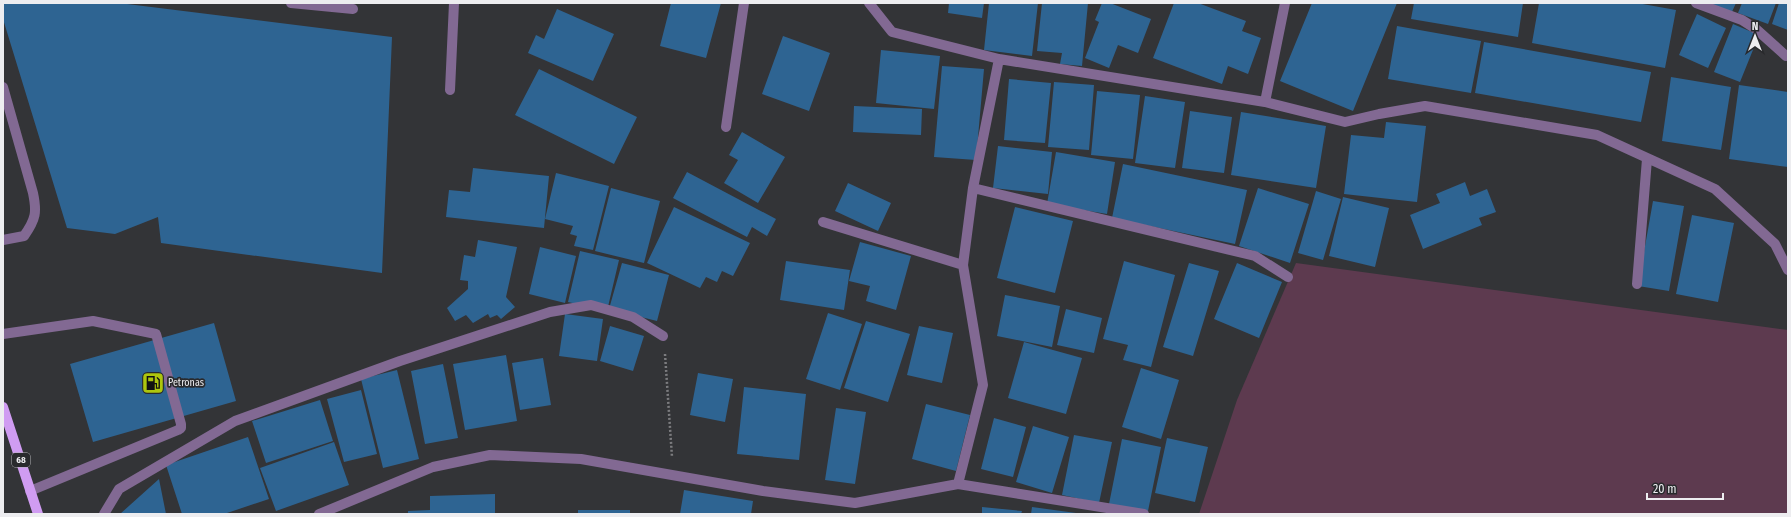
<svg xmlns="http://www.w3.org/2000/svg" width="1791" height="517" viewBox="0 0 1791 517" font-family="'Fira Sans Condensed',sans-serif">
<rect width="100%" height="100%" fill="#333437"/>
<path fill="#5d3a4f" d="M1296,263L1788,330V514H1199L1237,400Z"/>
<path fill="#2e6492" d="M3,3H119L392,37L382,273L161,243L158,217L115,234L67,228L3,19Z
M671,3H721L706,58L660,46Z
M949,3H984L982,18L948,13Z
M989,3H1038L1032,56L984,50Z
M1042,3H1088L1082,66L1060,64L1062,53L1037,51Z
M1102,3H1110L1151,19L1138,53L1118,45L1109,68L1085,58L1099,22L1095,20Z
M1174,3H1198L1246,21L1242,31L1261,38L1248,74L1228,66L1222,84L1153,58Z
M1312,3H1397L1353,111L1280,81Z
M1414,3H1523L1518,37L1411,19Z
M1539,3H1637L1676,10L1665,68L1532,43Z
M1708,3H1736L1731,14Z
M1742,3H1776L1768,24L1738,13Z
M1779,3H1788V30L1772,24Z
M557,9L614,34L593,81L528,53L536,35L544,39Z
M1697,14L1726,28L1708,68L1679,55Z
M1733,24L1759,35L1740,82L1714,72Z
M1397,26L1481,41L1471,93L1388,79Z
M783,36L830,53L809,111L762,94Z
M1484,42L1651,72L1641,122L1475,93Z
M881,50L940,56L934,109L876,103Z
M942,66L984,69L976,160L934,157Z
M539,69L637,117L614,164L515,115Z
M1671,77L1731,87L1721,150L1662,141Z
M1009,79L1051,83L1045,143L1004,140Z
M1054,82L1094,85L1089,150L1048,147Z
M1739,85L1788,92V167L1729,159Z
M1097,91L1140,95L1133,159L1091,155Z
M1145,96L1185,102L1175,168L1135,163Z
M854,106L922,109L921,135L853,132Z
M1190,111L1232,117L1224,173L1182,168Z
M1241,112L1326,126L1316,188L1231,175Z
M1386,122L1426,126L1417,202L1344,194L1351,135L1384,138Z
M742,132L785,157L758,203L724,183L738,160L729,155Z
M998,146L1052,152L1048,194L993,188Z
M1056,152L1115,162L1107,214L1047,204Z
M1123,164L1247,190L1235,244L1112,218Z
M473,168L549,176L544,228L446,217L449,190L470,192Z
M687,172L776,219L767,236L752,227L747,237L673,198Z
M556,173L609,186L593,250L574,246L577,236L570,234L573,226L545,219Z
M1465,182L1470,196L1487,189L1496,212L1479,218L1482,225L1423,249L1410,215L1440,203L1436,194Z
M848,183L891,203L878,231L835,211Z
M611,188L660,201L644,263L595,251Z
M1258,188L1309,204L1290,263L1239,246Z
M1316,191L1341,199L1323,260L1298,253Z
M1343,197L1389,208L1375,267L1329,256Z
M1653,201L1684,206L1669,291L1638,286Z
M674,207L750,243L733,276L722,271L717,282L706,277L700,288L647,263Z
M1015,207L1073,221L1055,293L997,278Z
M1692,215L1734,223L1718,302L1676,294Z
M478,240L517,247L506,297L515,307L501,319L497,315L490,318L488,314L473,323L466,315L455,321L447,308L468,289V281L460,280L464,255L475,257Z
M860,242L911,256L896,310L866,301L870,286L849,281Z
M540,247L576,256L565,303L529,294Z
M580,251L619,260L607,311L568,302Z
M786,261L850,270L844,310L780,300Z
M1124,261L1175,275L1151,367L1123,360L1128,345L1103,339Z
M622,263L669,275L657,321L609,309Z
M1189,263L1219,271L1193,356L1163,347Z
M1237,263L1282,282L1259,338L1214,319Z
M1005,295L1060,306L1052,347L997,336Z
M1066,309L1102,318L1094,353L1057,345Z
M828,313L862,324L840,390L806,379Z
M565,314L603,319L597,361L559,356Z
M866,321L910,334L888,402L844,388Z
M214,323L236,401L93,442L70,364Z
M610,326L644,336L633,371L600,361Z
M919,326L953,333L942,383L907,375Z
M1024,342L1082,358L1066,414L1008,398Z
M506,355L517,421L465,430L453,364Z
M543,358L551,405L520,410L512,363Z
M443,364L458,438L425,444L411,371Z
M1141,368L1179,380L1161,439L1122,427Z
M397,370L419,459L383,468L361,379Z
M698,373L733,379L725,422L690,415Z
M744,387L806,394L799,460L737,454Z
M361,390L377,454L344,462L327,399Z
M320,400L333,441L266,463L252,421Z
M926,404L970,415L956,471L912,459Z
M836,408L866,412L855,484L825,480Z
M994,418L1026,427L1013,477L981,469Z
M1033,426L1069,437L1052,493L1016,482Z
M1074,435L1112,442L1099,503L1062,495Z
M248,437L269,499L224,514H182L166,465Z
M1167,438L1208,447L1195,502L1155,493Z
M1122,439L1161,447L1148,511L1109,504Z
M334,442L349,485L276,511L260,468Z
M159,479L166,514H120Z
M684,490L753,501L751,514H680Z
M495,494V514H408V511L430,510V496Z
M982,507L1022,511L1021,514H982Z
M1032,507L1076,513V514H1031Z
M578,510H630V514H578Z"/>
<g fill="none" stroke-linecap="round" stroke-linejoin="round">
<path stroke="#7c7c7f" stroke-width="2.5" stroke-dasharray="2 2" stroke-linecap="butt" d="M665,354L672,457"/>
<path stroke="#826993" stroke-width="10" d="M291,3L353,9
M3,87L33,193C37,212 36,219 24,236L3,240
M3,334L93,321L156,334L181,424V428L178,430L30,491"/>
<path stroke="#826993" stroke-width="10" d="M869,3L892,32L999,59L1265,102L1345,122L1379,114L1425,106L1597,135L1715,189L1775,244L1788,270
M1696,3L1742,20L1756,29L1786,56
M450,90L454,3
M1265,102L1285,3
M726,127L744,3
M973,188L1255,256L1288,277
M823,222L963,265
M1637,284L1647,159
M958,484L983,385L963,265L973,188L999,59
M104,514L119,489L235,421L400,361L550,312L591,305L633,317L663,336
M319,514L433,467L490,455L581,459L763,491L855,503L958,484L1144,514"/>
<path stroke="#d09cf2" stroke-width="10" d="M3,407L38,514"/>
</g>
<defs>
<g id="fuel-square" transform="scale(1.15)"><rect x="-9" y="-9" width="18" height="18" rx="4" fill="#adc60d" stroke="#292a2d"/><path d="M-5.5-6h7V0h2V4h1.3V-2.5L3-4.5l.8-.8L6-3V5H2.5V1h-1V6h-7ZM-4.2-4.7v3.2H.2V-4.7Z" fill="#111"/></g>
</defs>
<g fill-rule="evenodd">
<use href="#fuel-square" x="153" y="383"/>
</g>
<g text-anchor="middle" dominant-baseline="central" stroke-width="3.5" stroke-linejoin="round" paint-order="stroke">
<rect fill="#292a2d" stroke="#b2b2b6" stroke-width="1" x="12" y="453" width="18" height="14" rx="3"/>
<g font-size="9" font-weight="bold" fill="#ededf0">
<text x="21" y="460">68</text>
</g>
<g font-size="10" fill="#ededf0" stroke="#292a2d" text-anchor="start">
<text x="168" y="383">Petronas</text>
</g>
</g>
<rect width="1791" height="517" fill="none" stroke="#ededf0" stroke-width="8"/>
<g transform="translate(1755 36)" stroke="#292a2d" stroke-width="3" paint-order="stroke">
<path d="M0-3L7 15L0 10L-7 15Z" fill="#ededf0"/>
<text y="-6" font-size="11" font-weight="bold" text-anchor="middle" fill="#ededf0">N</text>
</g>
<path d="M1647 493v6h76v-6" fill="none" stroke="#ededf0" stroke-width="2"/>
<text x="1653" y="493" font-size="12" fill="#ededf0" stroke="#292a2d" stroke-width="3" paint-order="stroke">20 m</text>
</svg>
